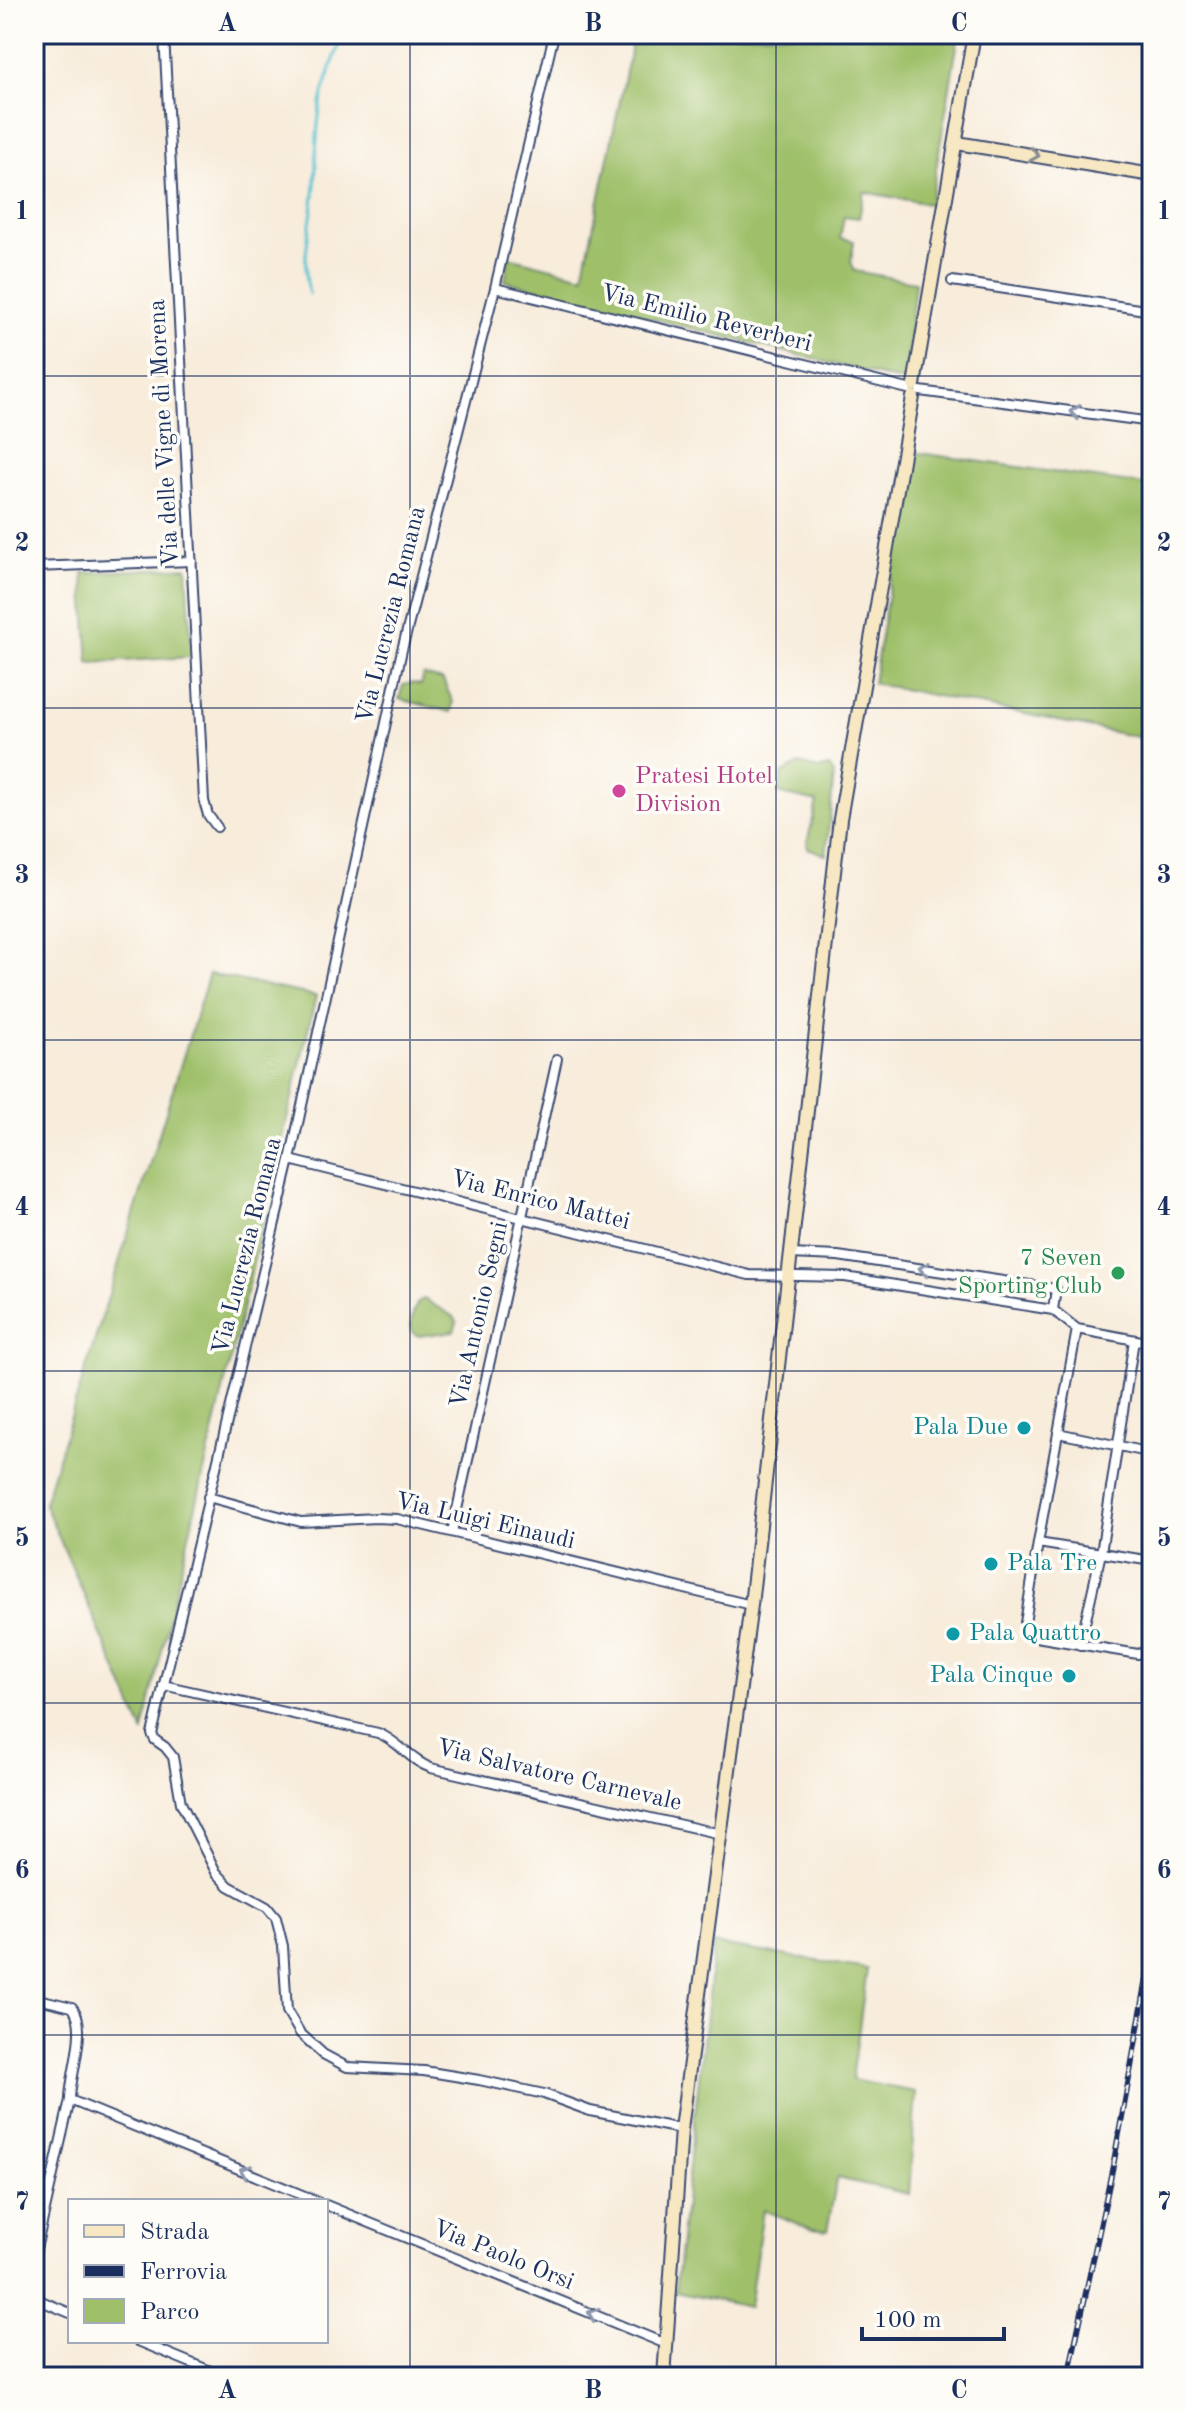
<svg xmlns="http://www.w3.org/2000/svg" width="1186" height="2411" viewBox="0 0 1186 2411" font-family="'Old Standard TT',serif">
<rect width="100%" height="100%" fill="#fdfcf7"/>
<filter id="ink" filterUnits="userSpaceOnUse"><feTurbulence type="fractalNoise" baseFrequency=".0125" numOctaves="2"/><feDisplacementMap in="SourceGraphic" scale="16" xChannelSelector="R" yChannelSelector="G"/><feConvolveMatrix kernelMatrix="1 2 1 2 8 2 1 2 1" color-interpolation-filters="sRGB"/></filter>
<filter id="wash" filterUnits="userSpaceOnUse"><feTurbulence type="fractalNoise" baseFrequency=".006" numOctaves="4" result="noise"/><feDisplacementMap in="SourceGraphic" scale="32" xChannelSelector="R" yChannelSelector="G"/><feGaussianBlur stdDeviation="1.8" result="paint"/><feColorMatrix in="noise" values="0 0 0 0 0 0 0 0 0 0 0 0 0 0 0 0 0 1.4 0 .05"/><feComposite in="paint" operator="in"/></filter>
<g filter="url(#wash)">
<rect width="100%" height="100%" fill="#f8ecdb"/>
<path fill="#9fc069" stroke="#5d7864" stroke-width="2" d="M634,34H959L930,204L864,192L859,218L844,216L840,238L854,241L851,262L855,271L915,282L905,382L505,281L509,257L583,276Z
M912,452L1152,486V740L873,683Z
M187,567L192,657L89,663L83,573Z
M423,675L443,680L453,702L451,712L399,699L403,685L412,683L421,685Z
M799,764L819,769L829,767L834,774L826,855L808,848L807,843L817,802L778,793L783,773Z
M209,974L316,996L143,1731L44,1503Z
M424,1299L454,1317L457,1322L454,1331L419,1336L413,1333C409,1324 413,1310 418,1302Z
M714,1944L867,1969L852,2080L916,2092L909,2194L837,2178L827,2231L812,2229L763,2210L749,2307L675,2292Z"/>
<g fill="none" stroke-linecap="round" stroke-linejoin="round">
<path stroke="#57c2d1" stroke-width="3" d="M309,294C301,257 310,232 314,196C317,170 315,143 319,116C322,88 334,61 343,34"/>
</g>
</g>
<g filter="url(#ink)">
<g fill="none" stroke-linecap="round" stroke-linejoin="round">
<g stroke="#3c4b71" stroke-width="12">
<path id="street" d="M164,34L204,801L208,815L217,827
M554,34L495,288L402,650L290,1160L152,1734L155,1740L165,1747L173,1757L181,1803L216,1872L229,1886L267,1907L276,1918L283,1946L287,2011L300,2033L323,2054L347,2067L424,2071L479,2080L544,2094L590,2111L681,2129
M1131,34L1152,37
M952,281L1152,311
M495,288L908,389
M920,391L1152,422
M1146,479L1152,435
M34,567L192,561
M290,1160L749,1275L845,1277L1053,1310L1077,1329L1152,1343
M790,1254L838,1256L1056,1289L1053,1310
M1077,1329L1038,1543L1152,1561
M1058,1433L1152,1453
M208,1497L301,1522L376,1518L397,1519L751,1605
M452,1532L557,1059
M1038,1543L1025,1623L1029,1634L1036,1637L1138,1654L1148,1651L1152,1645
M1080,1645L1101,1553L1134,1340
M163,1685L378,1733C399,1741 410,1761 431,1768L721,1834
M34,1998L72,2007C89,2025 70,2074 70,2100L34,2258
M70,2100L317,2201
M326,2205L666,2344
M34,2298L70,2313
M138,2341L225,2377"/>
</g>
<g stroke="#3c4b71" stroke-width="16">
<path id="secondary" d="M957,143L1152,175
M914,385L974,34
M664,2377L681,2129L751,1605L840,819L913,397"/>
</g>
<use href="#street" stroke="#fff" stroke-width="8"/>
<use href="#secondary" stroke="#f7e8c3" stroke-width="12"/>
<g stroke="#1b2f5e" stroke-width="6">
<path id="rail" d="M1068,2377L1114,2161L1152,1951"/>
</g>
<use href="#rail" stroke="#fdfcf7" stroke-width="3" stroke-dasharray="9" stroke-linecap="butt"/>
</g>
<defs><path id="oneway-chevron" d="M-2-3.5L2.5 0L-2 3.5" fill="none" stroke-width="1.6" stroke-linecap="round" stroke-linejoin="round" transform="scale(2)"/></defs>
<use stroke="#898c90" href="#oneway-chevron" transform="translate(1034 155) rotate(9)"/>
<g stroke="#8d97ae">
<use href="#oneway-chevron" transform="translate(1075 412) rotate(-172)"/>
<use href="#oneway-chevron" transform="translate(924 1269) rotate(-171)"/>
<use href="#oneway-chevron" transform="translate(245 2171) rotate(-158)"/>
<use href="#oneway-chevron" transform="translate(593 2314) rotate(-158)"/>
</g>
</g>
<path fill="none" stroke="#1b2f5e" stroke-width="2" stroke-opacity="0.55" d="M410,34V2377M776,34V2377M34,376H1152M34,708H1152M34,1040H1152M34,1371H1152M34,1703H1152M34,2035H1152"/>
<circle fill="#d1479c" stroke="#fdfcf7" stroke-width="3" cx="619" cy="791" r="8"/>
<circle fill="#2e9e5b" stroke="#fdfcf7" stroke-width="3" cx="1118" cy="1273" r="8"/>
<g fill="#0f9aa8" stroke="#fdfcf7" stroke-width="3">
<circle cx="1024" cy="1428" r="8"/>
<circle cx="991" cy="1564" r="8"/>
<circle cx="953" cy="1634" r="8"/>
<circle cx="1069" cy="1676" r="8"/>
</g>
<g text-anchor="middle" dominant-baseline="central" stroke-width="7" stroke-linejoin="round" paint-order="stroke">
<g font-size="24" fill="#1b2f5e" stroke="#fdfcf7">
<text transform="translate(706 319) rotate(14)">Via Emilio Reverberi</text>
<text transform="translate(165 433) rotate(-93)">Via delle Vigne di Morena</text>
<text transform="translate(392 615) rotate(-76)">Via Lucrezia Romana</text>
<text transform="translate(540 1201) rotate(14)">Via Enrico Mattei</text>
<text transform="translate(248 1246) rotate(-76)">Via Lucrezia Romana</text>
<text transform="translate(480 1315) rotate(-77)">Via Antonio Segni</text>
<text transform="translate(485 1522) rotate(13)">Via Luigi Einaudi</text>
<text transform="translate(559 1776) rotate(13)">Via Salvatore Carnevale</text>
<text transform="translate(503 2256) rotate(22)">Via Paolo Orsi</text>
</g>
<g font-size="24" fill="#b23c85" stroke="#fdfcf7" text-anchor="start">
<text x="635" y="777">Pratesi Hotel<tspan x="635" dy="28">Division</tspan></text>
</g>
<g font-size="24" fill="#27864d" stroke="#fdfcf7" text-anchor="end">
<text x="1102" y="1259">7 Seven<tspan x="1102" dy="28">Sporting Club</tspan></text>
</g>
<g font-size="24" fill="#0d838f" stroke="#fdfcf7" text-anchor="end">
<text x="1008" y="1428">Pala Due</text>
<text x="1007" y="1564" text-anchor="start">Pala Tre</text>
<text x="969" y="1634" text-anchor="start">Pala Quattro</text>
<text x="1053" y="1676">Pala Cinque</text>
</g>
</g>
<rect width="1186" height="2411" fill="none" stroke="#fdfcf7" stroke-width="88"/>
<rect x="68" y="2199" width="260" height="144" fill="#fdfcf7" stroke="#a3aaba" stroke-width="2"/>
<rect x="84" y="2225" width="40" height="12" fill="#f7e8c3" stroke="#a3aaba" stroke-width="2"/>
<text x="140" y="2239" font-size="24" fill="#1b2f5e">Strada</text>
<rect x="84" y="2265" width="40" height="12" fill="#1b2f5e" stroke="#a3aaba" stroke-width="2"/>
<text x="140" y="2279" font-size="24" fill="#1b2f5e">Ferrovia</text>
<rect x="84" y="2299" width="40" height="24" fill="#9fc069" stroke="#a3aaba" stroke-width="2"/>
<text x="140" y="2319" font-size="24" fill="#1b2f5e">Parco</text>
<path d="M862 2327v12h142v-12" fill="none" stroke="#1b2f5e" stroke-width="4"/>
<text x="874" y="2327" font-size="24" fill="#1b2f5e" stroke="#fdfcf7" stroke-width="6" paint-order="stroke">100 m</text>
<rect x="44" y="44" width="1098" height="2323" fill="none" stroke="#1b2f5e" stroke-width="3"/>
<g font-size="26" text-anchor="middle" font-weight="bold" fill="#1b2f5e">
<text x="227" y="31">A</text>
<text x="593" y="31">B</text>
<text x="959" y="31">C</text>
<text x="22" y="219">1</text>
<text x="1164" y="219">1</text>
<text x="22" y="551">2</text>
<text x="1164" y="551">2</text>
<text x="22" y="883">3</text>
<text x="1164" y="883">3</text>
<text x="22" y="1215">4</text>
<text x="1164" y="1215">4</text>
<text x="22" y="1546">5</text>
<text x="1164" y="1546">5</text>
<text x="22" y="1878">6</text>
<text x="1164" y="1878">6</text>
<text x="22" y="2210">7</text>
<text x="1164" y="2210">7</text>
<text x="227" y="2398">A</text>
<text x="593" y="2398">B</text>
<text x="959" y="2398">C</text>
</g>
</svg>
